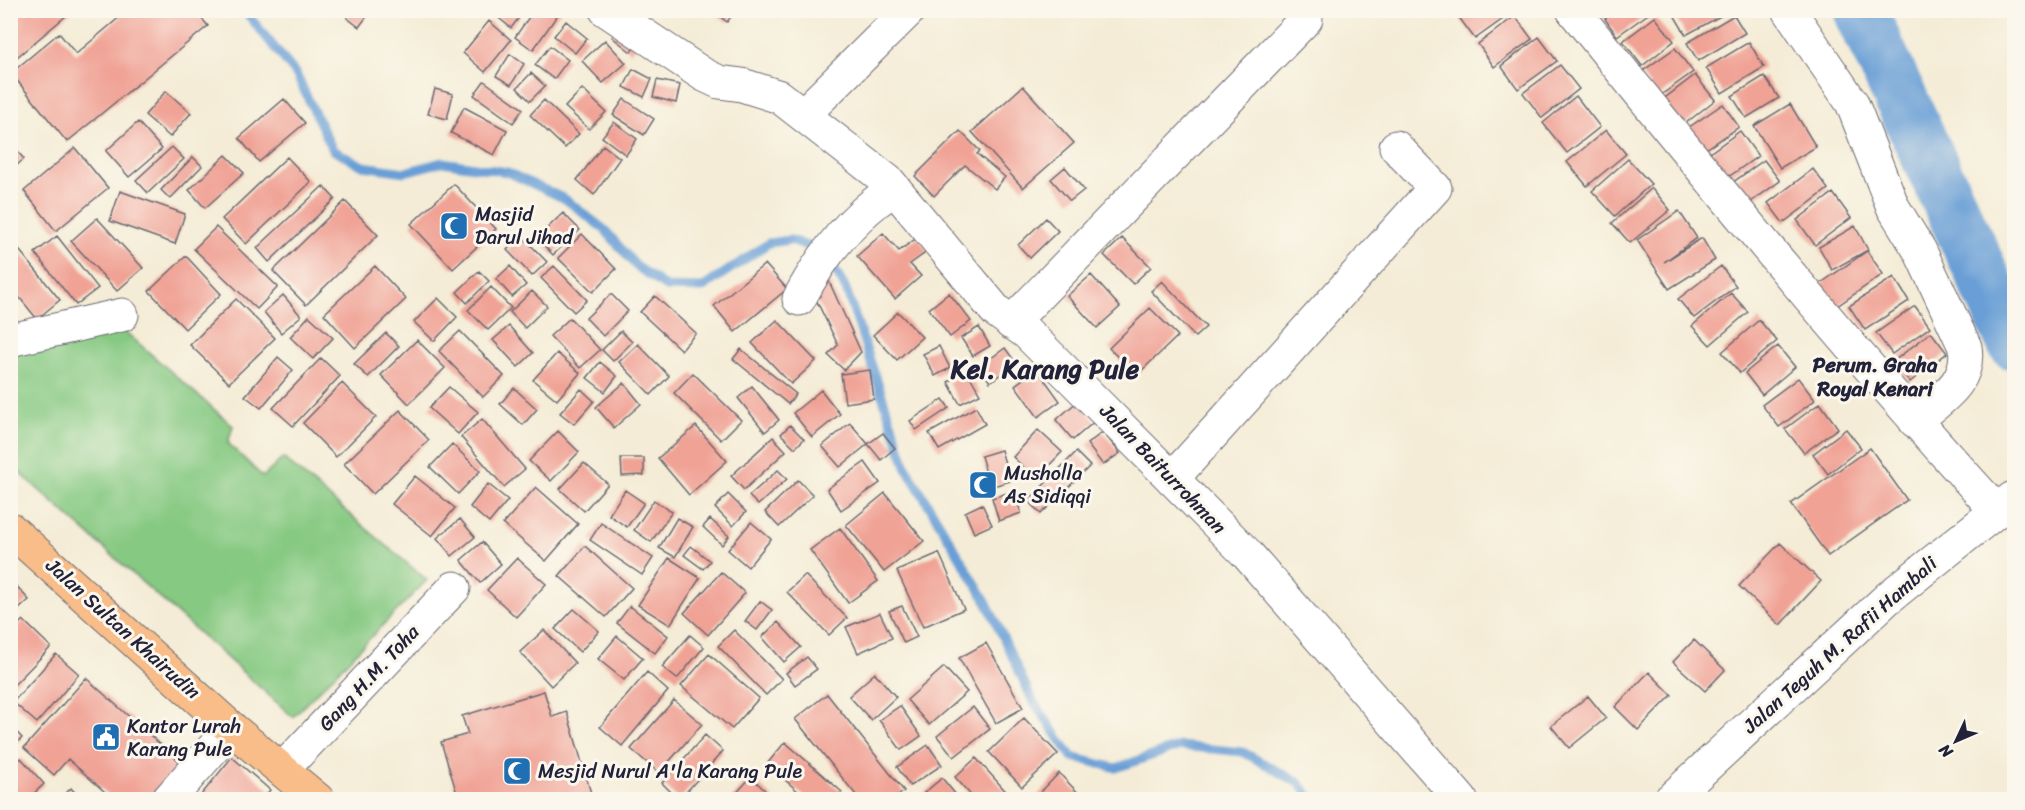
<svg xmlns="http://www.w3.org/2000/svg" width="2025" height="810" viewBox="0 0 2025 810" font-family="Sriracha,sans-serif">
<rect width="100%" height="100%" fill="#fbf7ec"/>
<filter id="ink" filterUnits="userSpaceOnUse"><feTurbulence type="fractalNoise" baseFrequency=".0167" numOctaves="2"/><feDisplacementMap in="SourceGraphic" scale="12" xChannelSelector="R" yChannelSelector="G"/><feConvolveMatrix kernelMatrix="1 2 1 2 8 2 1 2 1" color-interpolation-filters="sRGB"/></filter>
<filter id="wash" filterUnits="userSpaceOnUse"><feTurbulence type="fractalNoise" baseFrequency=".008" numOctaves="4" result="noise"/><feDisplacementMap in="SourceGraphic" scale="24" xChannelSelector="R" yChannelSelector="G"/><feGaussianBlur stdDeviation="1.35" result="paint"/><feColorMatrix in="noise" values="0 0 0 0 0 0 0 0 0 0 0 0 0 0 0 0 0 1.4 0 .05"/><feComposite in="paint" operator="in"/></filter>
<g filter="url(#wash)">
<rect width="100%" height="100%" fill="#f4ecd6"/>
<path fill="#86c982" stroke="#54765e" stroke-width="1.5" d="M120,327L233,426L228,443L263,477L283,458L427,580L293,717L11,465V344Z"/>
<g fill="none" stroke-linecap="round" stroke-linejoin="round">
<path stroke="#699fd6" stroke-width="9" d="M244,10L296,74L333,150L363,166L405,172L442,162L507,172L565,199L605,230L636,266L666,287L702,288L769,243L791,240L822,251
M830,262L846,289L907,469L986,601L1033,701L1072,757L1116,768L1180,746L1243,752L1299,783L1313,800"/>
<path stroke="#699fd6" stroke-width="54" d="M1860,10L2014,343"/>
</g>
<g id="blocks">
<path fill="#f0a295" d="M10,10H73L10,63Z
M128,10H195L208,26L67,142L11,73L59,33L76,54Z
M352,10H363L368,15L359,27L347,18Z
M489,10H525L511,28Z
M534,10H561L533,50L515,37Z
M712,10H736L727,22Z
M1457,10H1508L1510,14L1475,39L1455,12Z
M1616,10H1654L1617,36L1605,19Z
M1682,10H1724L1726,13L1686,35L1674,15Z
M1734,15L1745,33L1698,61L1687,43Z
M1515,16L1532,39L1494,67L1478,44Z
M1655,17L1674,41L1642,66L1623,41Z
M489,21L511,40L485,72L463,53Z
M566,21L587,38L575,53L554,36Z
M618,31L636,45L631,52L612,37Z
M1539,37L1557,61L1518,89L1501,66Z
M605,40L626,63L603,83L582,61Z
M1749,42L1764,67L1722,93L1706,68Z
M550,46L568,60L554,79L535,65Z
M1675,48L1693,72L1658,97L1640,73Z
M510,54L524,64L511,85L496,76Z
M1560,65L1579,89L1542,118L1523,93Z
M633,69L652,79L644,97L624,87Z
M531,73L545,86L530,101L517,88Z
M1695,75L1715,100L1681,127L1661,101Z
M1764,76L1779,98L1746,118L1732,96Z
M657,80L680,85L676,103L653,97Z
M484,81L523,109L513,123L474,95Z
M1023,86L1074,143L1023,188L972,132Z
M435,89L453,94L447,119L428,114Z
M582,89L606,112L589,129L565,107Z
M166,91L191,113L170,137L145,115Z
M1576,96L1600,127L1567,153L1543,123Z
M284,99L305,123L259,162L239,138Z
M624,99L654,119L644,135L613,115Z
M544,100L579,134L565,148L530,115Z
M1723,104L1739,127L1700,153L1685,130Z
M1790,104L1816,147L1780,168L1754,126Z
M464,107L507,130L494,155L451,133Z
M138,122L162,149L129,177L106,151Z
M614,122L637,139L626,155L602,137Z
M1606,130L1626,154L1587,186L1567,162Z
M960,131L980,151L977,154L1005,177L995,189L965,165L934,196L915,176Z
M1740,131L1758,156L1717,185L1700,160Z
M10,143L24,159L10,171Z
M603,145L620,158L594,195L577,180Z
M172,147L184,159L148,193L136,180Z
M75,148L108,188L56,231L24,191Z
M226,155L244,173L205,208L189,190Z
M193,157L202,166L170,199L161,190Z
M287,157L311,182L246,244L222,219Z
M1628,159L1651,184L1615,216L1592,191Z
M1764,160L1780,181L1748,204L1732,183Z
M1065,167L1084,190L1070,201L1051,179Z
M1813,169L1828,189L1783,223L1768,203Z
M454,184L496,229L453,269L411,224Z
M323,186L335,199L269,262L257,248Z
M1652,188L1670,210L1630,243L1612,223Z
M120,191L185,214L175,244L110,221Z
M1833,193L1851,218L1815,245L1797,220Z
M345,201L378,235L306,305L273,271Z
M1679,211L1697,238L1664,262L1702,238L1715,260L1669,289L1637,240Z
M563,213L580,230L553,255L537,238Z
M97,218L143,268L117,291L71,241Z
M1046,218L1058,231L1030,258L1018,245Z
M10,219L16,227L10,232Z
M1855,226L1868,250L1832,270L1819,247Z
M216,227L278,287L257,309L194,249Z
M883,233L899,251L918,237L928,251L910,264L921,276L895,299L857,256Z
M582,234L616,269L593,292L558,258Z
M521,235L547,262L532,276L507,250Z
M57,236L98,288L76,305L35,253Z
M1122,238L1151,267L1133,284L1104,255Z
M16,246L60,300L37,319L10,286V250Z
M1867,251L1883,274L1833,309L1817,286Z
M186,256L221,294L185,329L149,291Z
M765,264L787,289L735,332L714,306Z
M375,266L406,299L355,348L324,314Z
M510,266L526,285L512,297L496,279Z
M554,266L587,300L574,312L541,278Z
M1721,266L1736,286L1694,318L1678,299Z
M479,271L489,281L467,303L457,292Z
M1091,275L1120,307L1097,328L1067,296Z
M1894,277L1909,301L1865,330L1849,306Z
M828,279L861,352L844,370L828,355L838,345L810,287Z
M1162,281L1206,327L1195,337L1151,291Z
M491,287L511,308L488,330L468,310Z
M532,291L547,306L525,328L510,312Z
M949,293L971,321L950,337L929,309Z
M1731,293L1748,312L1710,345L1692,326Z
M611,294L628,311L603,336L586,318Z
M283,295L301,316L281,333L264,312Z
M655,296L696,333L681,350L640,312Z
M438,298L457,317L434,341L414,322Z
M236,299L275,338L229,383L190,345Z
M1915,306L1930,327L1892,354L1876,333Z
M1150,308L1178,336L1136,376L1109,348Z
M898,312L922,337L897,360L873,335Z
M309,316L333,338L313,359L290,337Z
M570,318L600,350L580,368L550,336Z
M777,320L816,361L791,384L752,343Z
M1759,320L1777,341L1740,373L1722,352Z
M509,326L533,353L518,367L493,340Z
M979,327L990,346L973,356L961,338Z
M460,331L504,376L483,397L439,351Z
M621,331L632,342L613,361L602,350Z
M1931,332L1947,353L1910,382L1894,361Z
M386,333L399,346L368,377L354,364Z
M417,340L445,368L409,404L381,375Z
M638,344L669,376L651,395L619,362Z
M939,346L950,368L935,376L923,354Z
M1778,346L1795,367L1762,395L1745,373Z
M1005,348L1016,363L990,382L979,367Z
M741,349L796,394L788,404L733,359Z
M557,353L580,373L557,400L533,380Z
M278,357L293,370L261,408L245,396Z
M321,358L340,376L293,426L273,408Z
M600,362L617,376L605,392L587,378Z
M1037,369L1060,401L1038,417L1015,385Z
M870,370L874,399L845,403L841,374Z
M967,371L980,394L960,404L948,382Z
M693,373L741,420L721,440L674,393Z
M1798,378L1815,400L1779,427L1762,405Z
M342,383L376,417L336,457L303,423Z
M624,383L641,404L614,428L596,407Z
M752,386L779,420L765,432L738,398Z
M449,387L478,412L458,434L429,408Z
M514,388L537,409L523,425L500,404Z
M581,389L594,401L574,424L560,413Z
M821,390L840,414L812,437L793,413Z
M943,399L949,408L916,430L910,421Z
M1078,401L1095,421L1073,440L1056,420Z
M1820,403L1838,428L1804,453L1785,429Z
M976,407L985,424L939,450L929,433Z
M400,410L429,440L373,494L344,464Z
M482,419L525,469L504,487L461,437Z
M850,423L868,444L840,467L822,446Z
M790,425L804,439L795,448L781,434Z
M696,426L727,461L689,495L658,458Z
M1846,429L1861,448L1828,474L1813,454Z
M1038,430L1062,452L1036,479L1013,457Z
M558,431L579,452L551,481L529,461Z
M1103,432L1120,453L1103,465L1087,444Z
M883,433L895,448L881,460L868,444Z
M773,437L786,451L744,490L731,476Z
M452,444L480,471L458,494L430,467Z
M1870,448L1907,500L1828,556L1791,504Z
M1001,450L1010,481L990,487L981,456Z
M1076,452L1090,466L1041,514L1028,501Z
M621,458H644V475L622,476Z
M865,462L880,483L841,510L827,489Z
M584,463L608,484L584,511L560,489Z
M778,470L787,479L758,505L749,496Z
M415,476L455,508L432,536L392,504Z
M798,480L813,495L779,527L765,512Z
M488,484L508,500L489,523L470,507Z
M536,487L578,524L546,561L503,524Z
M625,490L644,503L627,527L609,515Z
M1014,491L1021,513L999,521L992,498Z
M885,493L924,541L884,572L846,525Z
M728,494L746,512L733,526L715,508Z
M654,500L672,512L651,542L634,530Z
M982,504L992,525L974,533L965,512Z
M677,518L693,527L675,557L659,548Z
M460,519L475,537L452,556L437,538Z
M710,519L729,536L722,545L703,527Z
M751,522L771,539L748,567L728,550Z
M601,523L653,558L642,575L590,540Z
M840,528L878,581L848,603L810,550Z
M482,542L501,564L480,583L461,560Z
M1780,543L1821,581L1780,625L1739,586Z
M585,546L632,588L606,617L559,576Z
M691,546L710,561L703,569L684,555Z
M939,553L964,609L923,627L897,571Z
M517,558L546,584L516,617L487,590Z
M669,558L700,578L670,625L638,605Z
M721,572L745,593L708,635L684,613Z
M805,575L847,618L829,635L787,592Z
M10,579L29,600L10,617Z
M760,601L772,610L757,630L745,621Z
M630,606L668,636L655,653L617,623Z
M902,606L917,637L904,643L889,611Z
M574,609L599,631L580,652L555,629Z
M880,613L892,638L858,653L846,627Z
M23,620L51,647L10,689V632Z
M778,622L801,647L784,662L762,637Z
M544,630L575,663L551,686L520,652Z
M734,630L782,679L766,695L718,646Z
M690,635L704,647L677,679L662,667Z
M617,636L643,658L624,680L598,659Z
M1694,640L1725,670L1705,691L1673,662Z
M986,643L1023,708L996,723L959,658Z
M56,654L79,674L37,723L13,702Z
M709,654L759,698L732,729L681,686Z
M807,657L817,669L795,685L786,673Z
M944,667L967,692L929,725L907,700Z
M647,672L668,691L622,746L600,727Z
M1649,672L1672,695L1638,730L1615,707Z
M875,673L896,697L871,720L849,696Z
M86,678L189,770L163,800H114L68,759L54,775L24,748Z
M544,691L552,717L567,712L593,800H459L441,742L468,734L462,716Z
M827,694L904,791L893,800H860L795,719Z
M1588,696L1606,718L1569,748L1551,726Z
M674,700L702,724L659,773L631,749Z
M900,706L921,736L901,750L879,720Z
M973,707L990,729L954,757L937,736Z
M1024,718L1058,754L1022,787L989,752Z
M10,725L22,738L10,749Z
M705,735L723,751L679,800L662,783Z
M785,742L842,792L835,800H808L767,764Z
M928,745L942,765L910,786L897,767Z
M232,757L270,790L262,800H197Z
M21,758L44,784L27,800H10V768Z
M976,758L1011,797L1008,800H975L955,777Z
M1059,773L1085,800H1033Z
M751,777L775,800H730Z
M942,778L956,795L951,800H929L924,793Z
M71,788L81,800H59Z"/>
</g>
</g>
<g filter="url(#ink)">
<use href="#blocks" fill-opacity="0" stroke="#6c6971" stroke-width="1.5"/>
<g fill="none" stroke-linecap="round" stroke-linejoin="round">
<g stroke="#6c6971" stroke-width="35">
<path id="minor" d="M606,10L704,75L719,82L742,85L780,97L889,182L996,311L1027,333L1247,554L1461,800
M1573,10C1710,181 1849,349 1996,510
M1789,10L1852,103L1893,207L1920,251L1965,347C1971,383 1940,399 1915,421
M803,115L909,10
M799,299C822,255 852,216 894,189
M1011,323L1306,19
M10,340L122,315
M1172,479L1435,188L1396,147
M283,769L454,588
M168,800L231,728
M1670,800L1888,598L2013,498"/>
</g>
<g stroke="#6c6971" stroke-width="35">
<path id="major" d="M10,529L231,728L318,800"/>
</g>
<use href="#minor" stroke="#fff" stroke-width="33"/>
<use href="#major" stroke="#f8bd88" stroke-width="33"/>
</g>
</g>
<defs>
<g id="mosque-square" transform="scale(1.5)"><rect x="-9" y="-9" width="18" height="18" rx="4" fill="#1f6fb2" stroke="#fbf7ec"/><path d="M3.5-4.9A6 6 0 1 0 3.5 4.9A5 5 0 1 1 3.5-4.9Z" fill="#fff"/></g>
<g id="civic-square" transform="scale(1.5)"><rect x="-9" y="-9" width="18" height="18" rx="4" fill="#1f6fb2" stroke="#fbf7ec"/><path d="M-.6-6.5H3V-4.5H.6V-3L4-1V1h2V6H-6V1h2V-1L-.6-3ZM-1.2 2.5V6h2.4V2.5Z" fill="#fff"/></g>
</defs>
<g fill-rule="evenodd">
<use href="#mosque-square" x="454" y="226"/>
<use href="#mosque-square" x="983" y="485"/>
<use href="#civic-square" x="106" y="737"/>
<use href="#mosque-square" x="517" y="771"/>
</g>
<g text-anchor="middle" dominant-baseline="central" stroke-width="6" stroke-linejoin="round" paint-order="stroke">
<g font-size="20" fill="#22223b" stroke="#fbf7ec" text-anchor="start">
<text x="475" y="214">Masjid<tspan x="475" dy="23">Darul Jihad</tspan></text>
<text x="1004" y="473">Musholla<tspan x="1004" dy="23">As Sidiqqi</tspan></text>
<text x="127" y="726">Kantor Lurah<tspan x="127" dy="23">Karang Pule</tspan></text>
<text x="538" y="771">Mesjid Nurul A'la Karang Pule</text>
</g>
<g font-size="20" fill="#22223b" stroke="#fbf7ec">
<text transform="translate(1163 469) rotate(46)">Jalan Baiturrohman</text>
<text transform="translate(123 629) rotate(42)">Jalan Sultan Khairudin</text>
<text transform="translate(1840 645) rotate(-42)">Jalan Teguh M. Rafii Hambali</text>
<text transform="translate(369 678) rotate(-47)">Gang H.M. Toha</text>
</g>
<g font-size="21" font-weight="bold" fill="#22223b" stroke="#fbf7ec">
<text x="1875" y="365">Perum. Graha<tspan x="1875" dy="24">Royal Kenari</tspan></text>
</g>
<g font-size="26" font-weight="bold" fill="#22223b" stroke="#fbf7ec">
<text x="1045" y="369">Kel. Karang Pule</text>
</g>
</g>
<rect width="2025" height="810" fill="none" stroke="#fbf7ec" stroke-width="36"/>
<g transform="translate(1956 741) rotate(226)" stroke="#fbf7ec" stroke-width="4.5" paint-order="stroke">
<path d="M0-4.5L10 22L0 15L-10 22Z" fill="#22223b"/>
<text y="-9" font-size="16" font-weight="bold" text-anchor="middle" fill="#22223b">N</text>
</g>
</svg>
